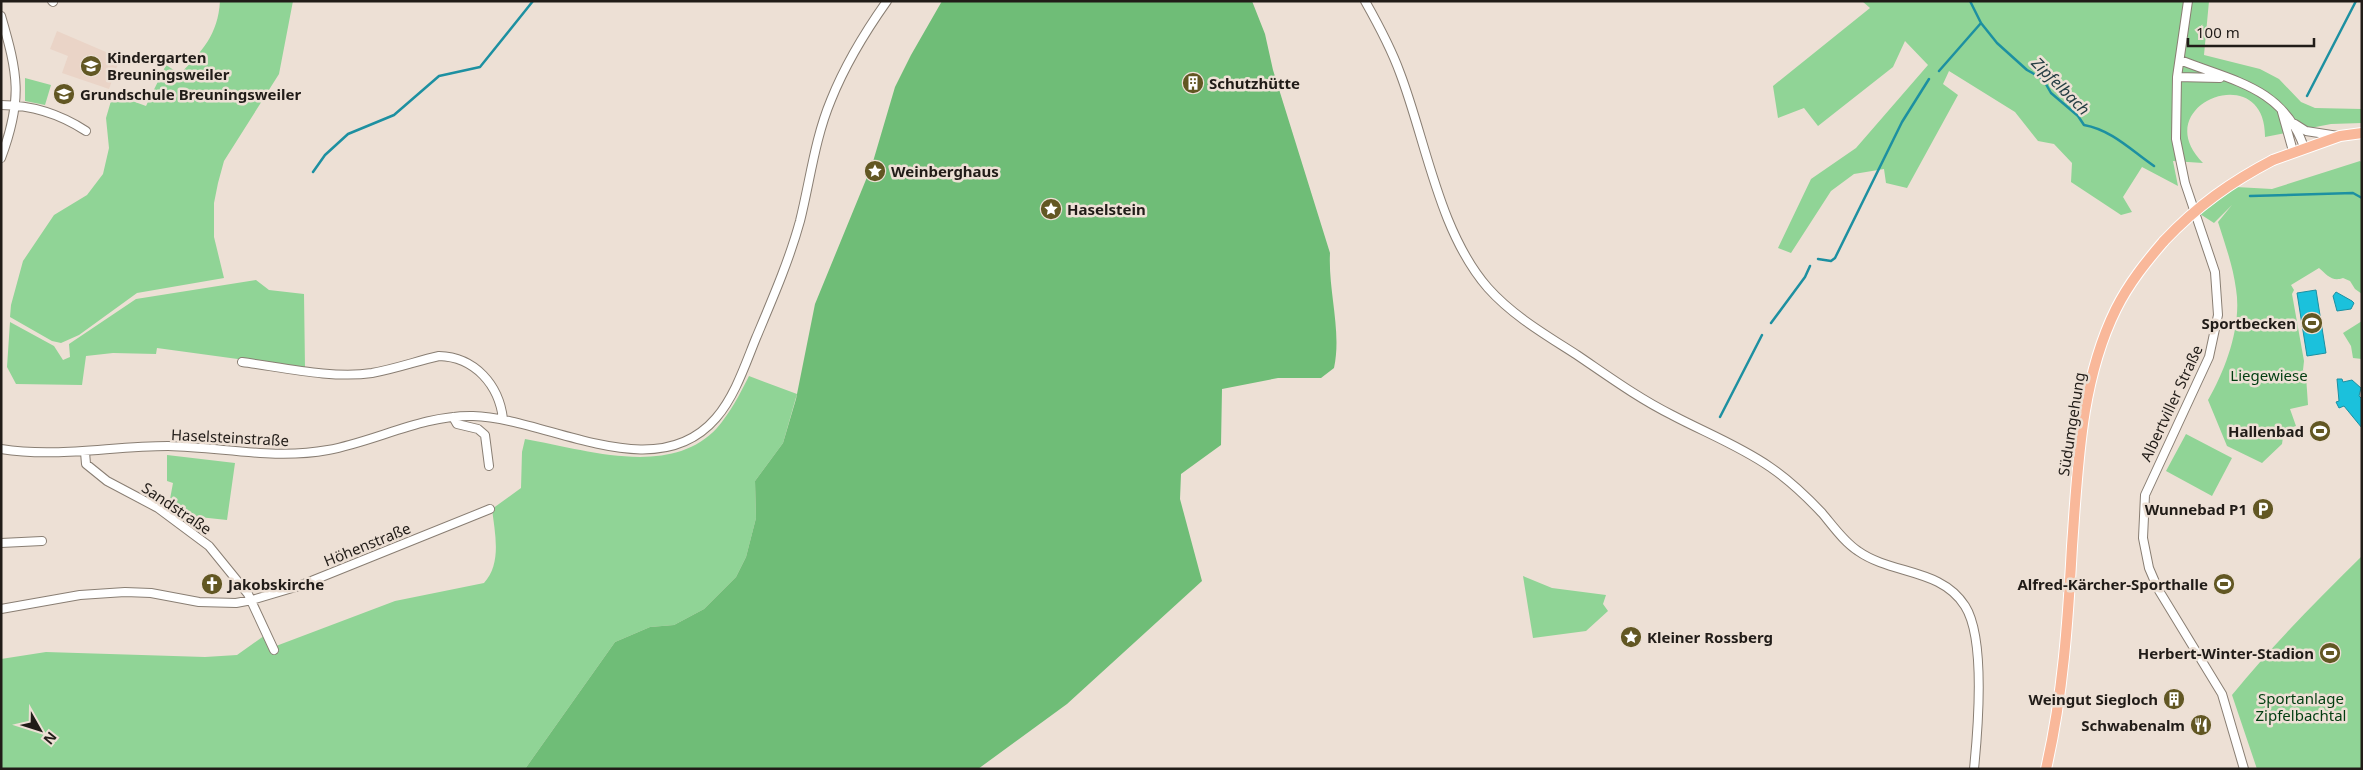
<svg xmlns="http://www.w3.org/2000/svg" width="2363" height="770" viewBox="0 0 2363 770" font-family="'Noto Sans',sans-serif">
<rect width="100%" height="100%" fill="#ede0d5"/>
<path fill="#ead4c7" d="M57,31L120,58L109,89L62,73L68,56L50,49Z"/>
<path fill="#90d496" d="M220,1H293L279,74L224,161L218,183L214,203V237L224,278L137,293L79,335L61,343L52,341L10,317L11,305L23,261L54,215L87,195L103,174L109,148L106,118L113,94L146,106L166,65L180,74C202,51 218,35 220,1Z
M1862,1H2209L2204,55L2260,69L2279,79L2301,102L2315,108L2362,109V123L2331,124L2265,137C2266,57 2145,105 2203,163L2173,161L2178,186L2142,167L2123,197L2132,212L2121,215L2071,182L2072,163L2054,144L2038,141L2015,112L1949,71L1943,84L1958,95L1907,188L1886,183L1884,169L1854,174L1831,191L1791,253L1778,248L1811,179L1856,148L1928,65L1905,41L1893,67L1818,126L1804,108L1778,118L1773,86L1870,8Z
M25,78L51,85L45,105L25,101Z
M2360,161L2362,163V294L2355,289L2350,281L2343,278C2332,282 2327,275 2319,268L2291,285L2294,290L2292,294L2304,361L2303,370L2306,376L2308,405L2290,409L2296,426L2284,430L2282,444L2262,463L2227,446L2208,400C2226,369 2242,325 2236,289C2233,266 2225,244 2218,222L2232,205L2214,223L2200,214L2236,187L2272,189Z
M256,280L269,290L304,294L305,368L157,348L156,354L113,353L86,356L82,385L16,384L7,367L10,322L54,346L63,360L70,357L69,344L136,299Z
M2362,321V359L2353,358L2351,346L2343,333Z
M749,376L797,394L783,443L755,481L756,518L746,557L736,577L704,609L674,625L650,627L615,642L525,769H1V659L46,652L205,657L237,655L268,633L276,646L395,601L484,583C502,563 495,534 492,509L521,488L522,452L525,439C584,449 670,479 717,428C730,413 740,394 749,376Z
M2186,434L2232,458L2212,496L2166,471Z
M167,455L235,463L227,520L199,517L197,530L168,510L173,483L167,481Z
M2362,556V769H2257L2232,695C2272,646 2316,601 2362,556Z
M1523,576L1552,588L1606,595L1603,604L1608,611L1586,631L1533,638Z"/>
<path fill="#6fbd77" d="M942,1H1252L1265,34L1273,70L1330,253C1328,291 1342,331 1334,368L1321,378H1278L1222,389L1221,445L1181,474L1180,499L1202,581L1067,704L978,769H525L615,642L650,627L674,625L704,609L736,577L746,557L756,518L755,481L783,443L796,399L815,304L872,165L895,87L911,55Z"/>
<path fill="#1bc1dc" stroke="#1d90a1" d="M2316,290L2326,353L2307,356L2297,293Z
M2336,292L2352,301L2354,303L2351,309L2337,311L2333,296Z
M2337,379H2342L2343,382L2352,380L2361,388L2359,396L2362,399V428L2344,406L2339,408L2336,402L2339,401Z"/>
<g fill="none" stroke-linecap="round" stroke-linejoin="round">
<path stroke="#1d90a1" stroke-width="2.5" d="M1970,1L1981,23L1997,43L2027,70L2043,79L2051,93L2078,116L2084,125C2112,130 2132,151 2154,166
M1939,71L1981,23
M2307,96L2356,1
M313,172L325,155L348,134L394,115L439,76L480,67L533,1
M2250,196L2353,193L2362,198
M1818,259L1831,261L1835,258L1902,122L1929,79
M1771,323L1805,277L1810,266
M1720,417L1762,335"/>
<g stroke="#897e73" stroke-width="10">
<path id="minor" d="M52,1L53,2
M1365,1C1378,24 1391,48 1400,73C1426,141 1439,232 1488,288C1513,316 1546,335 1577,355C1608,376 1638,398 1672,415C1704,432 1740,446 1770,467C1789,480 1806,496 1822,513C1833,526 1844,542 1858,551C1892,575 1941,568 1965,606C1986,639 1978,729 1974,769
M2188,1L2177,77L2176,139L2185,183L2215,272L2218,315L2209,357L2145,495L2143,538L2149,568L2158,589L2222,694L2244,769
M1,16C18,74 23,99 1,158
M2180,60C2232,81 2283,87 2304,147
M2177,77L2220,78
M1,105C32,105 60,114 86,131
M2282,112L2293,151
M2295,124L2306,131L2338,136
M242,362C281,367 332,379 372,373C395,369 417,361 439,356C475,357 499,385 503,419
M453,417L457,424L478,429L485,435L489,466
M1,449C57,458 111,446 168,446C222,447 274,460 328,450C377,441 422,415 473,416C548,418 655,489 716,418C735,396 745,365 756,338C772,300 789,261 800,221C810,181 815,138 831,100C845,65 865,32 887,1
M85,452L86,464L107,481L158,508L209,546L248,594L274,650
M1,543L42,541
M1,609L80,595L125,592L151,593L199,602L236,603L252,600L299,586L490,509"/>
</g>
<g stroke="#fff" stroke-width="12">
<path id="major" d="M2273,160L2340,136L2362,133
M2046,769C2063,695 2068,621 2072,546C2078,466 2080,382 2116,309C2129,283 2146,262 2164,241"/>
</g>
<use href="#minor" stroke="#fff" stroke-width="8"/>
<use href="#major" stroke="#f9b89a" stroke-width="10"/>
<g stroke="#fff" stroke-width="12" stroke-linecap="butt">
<path id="major-bridge" d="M2164,241C2197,206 2231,182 2273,160"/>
</g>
<use href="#major-bridge" stroke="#f9b89a" stroke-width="10"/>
</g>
<defs>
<g id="school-disc" transform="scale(1.125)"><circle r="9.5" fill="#625723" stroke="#ede0d5"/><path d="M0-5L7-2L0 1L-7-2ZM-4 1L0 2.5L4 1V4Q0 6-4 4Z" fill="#fff"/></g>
<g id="building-disc" transform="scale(1.125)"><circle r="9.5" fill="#625723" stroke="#ede0d5"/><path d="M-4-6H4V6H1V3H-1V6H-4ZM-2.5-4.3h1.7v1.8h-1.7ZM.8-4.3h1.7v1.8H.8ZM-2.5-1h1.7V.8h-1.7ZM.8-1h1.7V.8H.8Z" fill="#fff"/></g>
<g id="sight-disc" transform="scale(1.125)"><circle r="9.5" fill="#625723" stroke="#ede0d5"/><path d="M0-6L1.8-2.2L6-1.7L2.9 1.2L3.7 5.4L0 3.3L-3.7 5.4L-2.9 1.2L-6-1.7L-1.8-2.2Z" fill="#fff"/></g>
<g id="stadium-disc" transform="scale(1.125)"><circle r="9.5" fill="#625723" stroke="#ede0d5"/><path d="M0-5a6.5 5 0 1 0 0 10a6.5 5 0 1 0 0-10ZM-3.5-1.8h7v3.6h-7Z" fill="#fff"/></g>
<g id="parking-disc" transform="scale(1.125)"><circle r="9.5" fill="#625723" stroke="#ede0d5"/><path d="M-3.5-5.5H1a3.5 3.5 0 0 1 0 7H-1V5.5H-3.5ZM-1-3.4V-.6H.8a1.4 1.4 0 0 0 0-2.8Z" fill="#fff"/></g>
<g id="church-disc" transform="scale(1.125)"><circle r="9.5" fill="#625723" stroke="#ede0d5"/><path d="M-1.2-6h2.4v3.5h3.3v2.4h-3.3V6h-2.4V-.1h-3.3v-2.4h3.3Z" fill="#fff"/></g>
<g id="restaurant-disc" transform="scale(1.125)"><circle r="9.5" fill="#625723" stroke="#ede0d5"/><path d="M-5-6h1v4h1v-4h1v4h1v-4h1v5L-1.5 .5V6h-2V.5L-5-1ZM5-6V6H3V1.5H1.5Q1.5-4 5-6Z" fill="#fff"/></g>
</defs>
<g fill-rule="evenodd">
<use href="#school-disc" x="91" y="66"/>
<use href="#building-disc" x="1193" y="83"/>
<use href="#school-disc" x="64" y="94"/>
<use href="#sight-disc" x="875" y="171"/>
<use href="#sight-disc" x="1051" y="209"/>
<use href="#stadium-disc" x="2312" y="323"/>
<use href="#stadium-disc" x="2320" y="431"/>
<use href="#parking-disc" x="2263" y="509"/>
<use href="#church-disc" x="212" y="584"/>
<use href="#stadium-disc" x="2224" y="584"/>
<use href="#sight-disc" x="1631" y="637"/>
<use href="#stadium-disc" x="2330" y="653"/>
<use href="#building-disc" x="2174" y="699"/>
<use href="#restaurant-disc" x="2201" y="725"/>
</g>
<g text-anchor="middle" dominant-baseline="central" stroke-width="5" stroke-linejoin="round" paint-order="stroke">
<g font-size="15" font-weight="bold" fill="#211c18" stroke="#ede0d5" text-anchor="start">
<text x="107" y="57">Kindergarten<tspan x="107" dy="17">Breuningsweiler</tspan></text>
<text x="1209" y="83">Schutzhütte</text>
<text x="80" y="94">Grundschule Breuningsweiler</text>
<text x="891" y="171">Weinberghaus</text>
<text x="1067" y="209">Haselstein</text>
<text x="2296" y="323" text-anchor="end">Sportbecken</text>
<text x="2304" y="431" text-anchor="end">Hallenbad</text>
<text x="2247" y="509" text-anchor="end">Wunnebad P1</text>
<text x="228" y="584">Jakobskirche</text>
<text x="2208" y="584" text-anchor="end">Alfred-Kärcher-Sporthalle</text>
<text x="1647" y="637">Kleiner Rossberg</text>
<text x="2314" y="653" text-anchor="end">Herbert-Winter-Stadion</text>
<text x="2158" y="699" text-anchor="end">Weingut Siegloch</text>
<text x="2185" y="725" text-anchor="end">Schwabenalm</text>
</g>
<g font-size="15" fill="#013d10" stroke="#ede0d5">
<text x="2269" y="375">Liegewiese</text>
<text x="2301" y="698">Sportanlage<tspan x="2301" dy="17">Zipfelbachtal</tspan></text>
</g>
<g font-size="15" fill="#211c18" stroke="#ede0d5">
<text transform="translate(2171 403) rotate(-65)">Albertviller Straße</text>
<text transform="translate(2071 424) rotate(-81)">Südumgehung</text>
<text transform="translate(230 437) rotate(3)">Haselsteinstraße</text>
<text transform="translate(177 508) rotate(34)">Sandstraße</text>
<text transform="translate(367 544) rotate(-22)">Höhenstraße</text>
</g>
<g font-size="16" font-style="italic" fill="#263e44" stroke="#ede0d5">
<text transform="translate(2061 86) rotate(45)">Zipfelbach</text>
</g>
</g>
<rect width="2363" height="770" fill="none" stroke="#211c18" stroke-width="5"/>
<g transform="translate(40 730) rotate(129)" stroke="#ede0d5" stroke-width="4" paint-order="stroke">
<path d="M0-4L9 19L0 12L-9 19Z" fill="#211c18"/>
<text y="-8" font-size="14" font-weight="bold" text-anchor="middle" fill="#211c18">N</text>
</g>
<path d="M2188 38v8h126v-8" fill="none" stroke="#211c18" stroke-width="2.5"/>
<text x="2196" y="38" font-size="15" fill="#211c18" stroke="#ede0d5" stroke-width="4" paint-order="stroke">100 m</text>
</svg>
